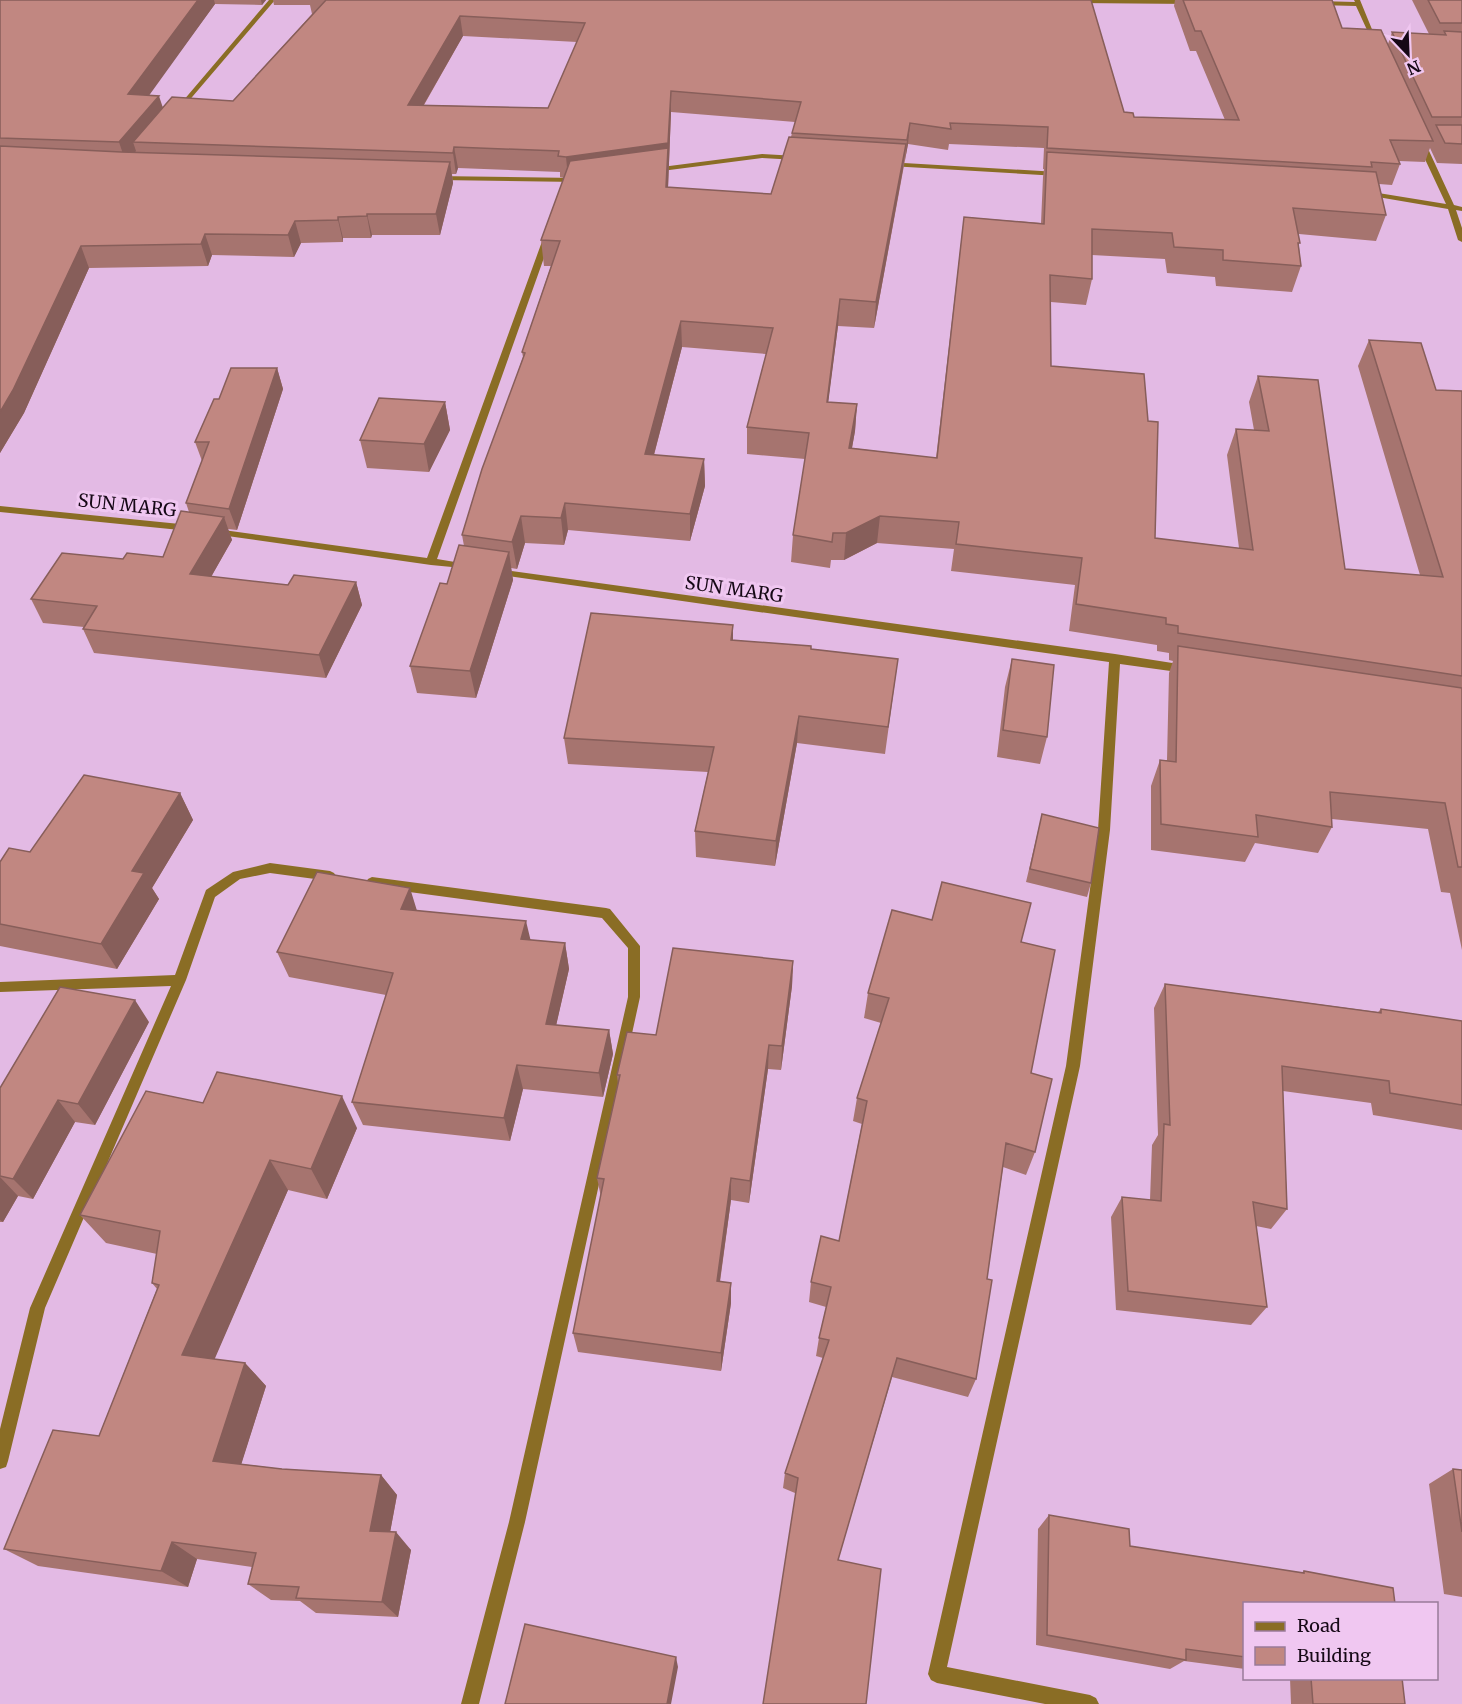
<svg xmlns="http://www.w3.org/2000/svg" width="1462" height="1704" viewBox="0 0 1462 1704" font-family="Merriweather,serif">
<rect width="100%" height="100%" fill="#e3bae4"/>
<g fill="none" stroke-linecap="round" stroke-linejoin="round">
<path fill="#8a6d25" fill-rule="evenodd" d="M269,0H275L181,110H177V108Z
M1075,0H1191L1194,2L1191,4L1077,3Z
M1354,0H1360L1378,44L1373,43L1356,6L1317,5L1314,3L1317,1L1355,2Z
M1417,138L1424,140L1454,205L1462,207V211L1456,210L1462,228V242L1458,240L1448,209L1366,195L1362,193L1366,191L1446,204L1416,140Z
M762,154L797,156L801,158L797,160L762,158L654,172L650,170L654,168Z
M887,162L1058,172L1062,174L1058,176L890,166L886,164Z
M435,176L577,178L581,180L577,182L438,180H435Z
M544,236L551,238L437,559L473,565V569L431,565L213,534V530L216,529L427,558Z
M0,506L190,525L195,528L190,531L0,512Z
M498,569L1115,654L1185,665L1190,669L1185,673L1120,664L1110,830L1080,1066L947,1667L1090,1695L1096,1698L1099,1704H1045L937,1683L931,1680L928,1674L1066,1066L1098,830L1109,662L494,574V570Z
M270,863L330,871L334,873L336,876L334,879L330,881L270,873L240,879L215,897L186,980L45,1308L8,1461L6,1467L0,1469V1429L30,1308L171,986L0,992V982L175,975L206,890L233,872Z
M372,877L606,908L610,909L640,946V997L525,1522L479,1704H461L509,1522L628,997V948L602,918L372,887L368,885L366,882L368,879Z"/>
</g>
<path fill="#a6746f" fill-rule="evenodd" d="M0,0H266L262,5L215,4L148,95L163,107L233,101L312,14L310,5H274L273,0H1091L1124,112L1134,117L1225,120L1196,51H1190L1174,6L1175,0H1183L1342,28L1388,44L1392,32L1429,34L1412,0H1462V164L1437,163L1430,148L1425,162L1399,161L1400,164L1392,185L1379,184L1386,215L1376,241L1299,234V247L1301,266L1292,292L1216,286L1215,277L1167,273L1165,259L1092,255V279L1086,305L1051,302V366L1155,538L1239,548L1227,455L1236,429L1254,430L1249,402L1258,376L1345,569L1420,575L1358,366L1369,340L1436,390L1462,391V950L1450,893L1441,892L1428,829L1332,819V827L1318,853L1255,843L1245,862L1151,850V786L1160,760H1167L1169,673L1173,661L1169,660V653L1157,651V645L1069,631L1075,585L951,571L954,549L877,543L844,560H831L830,568L791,562L793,535L805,459L747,454V427L766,354L682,347L654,455L704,459L705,486L690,541L568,530L564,545L525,543L517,569L511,568L513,580L476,698L417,693L410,666L464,546L462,535L523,357L522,352L551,266H544L541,240L564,178L560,177V172L458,168L456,174H452L453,183L440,235H372L371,238H343V242L301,243L294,257L212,255L208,266L89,268L24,413L0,453ZM463,36L577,42L548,108L424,105ZM671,112L795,122L792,133L791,137L771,194L668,188ZM908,144L948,150L949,144L1044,148L1043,169H1044L1043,177L1041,223L964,217L936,458L852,448L855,431L857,404L828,402L838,326L874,328Z
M277,368L283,389L237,530L228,529L232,540L211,577L288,585L356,582L362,605L326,678L94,653L83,629L84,627L43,623L31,599L123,559L163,557L189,512L186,503L202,461L195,442L219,399Z
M445,402L450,430L429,472L367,468L360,440Z
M733,640L898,659L885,754L797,743L775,866L696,857L695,831L708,772L568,764L564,738Z
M1012,659L1047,737L1040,764L997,757L1005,687Z
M180,793L193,820L152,888L159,899L117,969L0,946V862L30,852Z
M1042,814L1091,883L1087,897L1026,882Z
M417,910L530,940L565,943L569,969L556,1025L609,1030L613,1054L603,1097L523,1089L510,1141L363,1125L352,1102L386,995L289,977L277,952Z
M1021,942L1035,1152L1026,1175L1003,1167L987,1279L976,1379L968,1397L892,1377L838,1560L795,1493L783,1488L785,1473L823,1358L816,1356L819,1338L826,1307L809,1302L811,1282L839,1241L862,1124L853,1121L857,1098L881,1023L864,1018L868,993Z
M793,961L792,986L781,1070L768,1069L749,1203L731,1200L720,1282L731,1283V1303L721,1371L578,1352L573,1333L601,1197L597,1178L618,1084L617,1075L656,1035Z
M1165,984L1378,1012L1381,1009L1462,1021V1130L1373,1115L1371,1103L1283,1091L1287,1209L1271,1229L1256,1226L1267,1307L1251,1325L1116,1310L1111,1217L1122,1197L1150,1200L1152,1145L1158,1135L1154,1008Z
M149,1022L95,1125L75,1122L33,1199L18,1196L3,1222H0V1088Z
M203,1103L357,1128L327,1199L288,1190L214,1359L245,1363L266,1386L241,1464L282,1469L381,1475L397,1495L390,1532L411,1550L398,1617L316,1613L300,1601L271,1600L248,1584L252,1567L197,1559L188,1587L38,1566L4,1549L99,1436L157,1289L152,1283L157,1254L106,1243L80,1215Z
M1453,1469L1462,1470V1597L1444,1594L1429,1484Z
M1049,1515L1130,1546L1301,1573L1304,1571L1393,1588L1245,1604V1669L1184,1661L1170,1669L1036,1645L1038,1529Z
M1290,1678H1402L1405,1704H1291Z"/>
<path fill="#875e5a" d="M198,0H214L215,4L135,115L128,94Z
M261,0H266L262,5Z
M460,16L463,36L412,125L408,105Z
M671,91V112L667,213L568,178L566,157Z
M159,96L166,117L133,142L136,151L126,163L119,142Z
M910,123L908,144L905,160L907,140Z
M906,144L903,169L874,328L876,302Z
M454,147L458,168L456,174L453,153Z
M450,162L453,183L440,235L436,214Z
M367,214L372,235L371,238L367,216Z
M338,217L343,238V242L338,220Z
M295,221L301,243L294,257L288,235Z
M205,234L212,255L208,266L201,244Z
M81,246L89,268L24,413L0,453V412Z
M840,299L838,326L825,428L827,402Z
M681,321L682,347L647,481L645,454Z
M277,368L283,389L237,530L229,509Z
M445,402L450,430L429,472L424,444Z
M857,404L855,431L847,475L849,448Z
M704,459L705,486L690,541V514Z
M565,503L568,530L564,545L561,518Z
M521,516L525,543L517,569L512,542Z
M880,516L877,543L844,560L846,533Z
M224,517L232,540L199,598L190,574Z
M509,552L513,580L476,698L470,671Z
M356,582L362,605L326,678L319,655Z
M733,625V652L731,640Z
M799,716L797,743L775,866L776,841Z
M180,793L193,820L152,888L159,899L117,969L101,944L132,871Z
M410,888L418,914L401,909Z
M526,921L532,946L521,939Z
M565,943L569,969L551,1048L546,1024Z
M793,961L792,986L781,1070L782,1046Z
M135,1000L149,1022L95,1125L78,1104Z
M609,1030L613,1054L603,1097L599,1073Z
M769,1045L768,1069L749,1203L750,1181Z
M517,1065L523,1089L510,1141L504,1118Z
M342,1096L357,1128L327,1199L311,1169Z
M58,1100L75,1122L33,1199L13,1179Z
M270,1160L288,1190L206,1379L182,1355Z
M0,1177L18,1196L3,1222L0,1220Z
M731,1178V1200L717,1301V1281Z
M731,1283V1303L721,1371V1353Z
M245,1363L266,1386L236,1481L213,1461Z
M381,1475L397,1495L387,1549L370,1531Z
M396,1532L411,1550L398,1617L382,1602Z
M172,1542L197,1559L188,1587L161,1571Z
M676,1657L678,1667L671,1704H667Z"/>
<path fill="#c18781" stroke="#875e5a" stroke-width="1.5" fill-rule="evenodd" d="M0,0H198L128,94L159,96L119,142L0,138Z
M326,0H1091L1124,112L1133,113L1134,117L1239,120L1201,31H1195L1183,0H1332L1342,28L1381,30L1433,141L1390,140L1400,164L1371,162L1372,167L1047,148L1048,127L950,123L951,129L910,123L907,140L792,133L801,102L671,91L668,143L566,157L558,156L559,151L454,147L453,153L133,142L172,97L233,101ZM460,16L585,23L548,108L408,105Z
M1428,0H1462V23H1440Z
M1444,31L1462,32V117H1432L1392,32L1446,35Z
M1436,125H1462V144L1445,143Z
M789,137L906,144L876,302L840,299L827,402L857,404L849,448L937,458L964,217L1044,224L1047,152L1376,172L1386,215L1293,208L1300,243H1298L1301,266L1223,260V250L1174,247L1172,233L1092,229V279L1050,275L1051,366L1144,374L1148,421L1158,422L1155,538L1253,550L1236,429L1269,431L1258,376L1318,380L1345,569L1443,577L1369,340L1421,343L1436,390L1462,391V676L1178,633V626L1166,624V618L1076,604L1082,558L956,544L959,522L880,516L846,533H833L832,542L793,535L809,433L747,427L773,328L681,321L645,454L704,459L690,514L565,503L561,518L521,516L512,542L462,535L482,469L525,353L522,352L560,241L541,240L570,161L668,148L666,187L771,194Z
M0,146L121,152L450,162L436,214H367V216L338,217V220L295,221L288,235L205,234L201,244L81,246L13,390L0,412Z
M231,368H277L229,509L186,503L209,442H195L214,399H219Z
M379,398L445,402L424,444L360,440Z
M181,511L224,517L190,574L288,585L294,575L356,582L319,655L83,629L97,606L31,599L62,553L123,559L127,553L163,557Z
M459,545L509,552L470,671L410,666L440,583L447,584Z
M591,613L733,625L731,640L811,646V649L898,659L888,727L799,716L776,841L695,831L714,747L564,738Z
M1178,646L1462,688V867H1458L1445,803L1330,792L1332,827L1256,815L1258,837L1161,824L1160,760L1176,762Z
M1012,659L1054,665L1047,737L1003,730Z
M84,775L180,793L132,871L144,873L101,944L0,924V862L9,848L30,852Z
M1042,814L1099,828L1091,883L1030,869Z
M317,872L410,888L401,909L526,921L521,939L565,943L546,1024L609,1030L599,1073L517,1065L504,1118L352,1102L393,973L277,952Z
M942,882L1031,903L1021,942L1055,950L1031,1073L1052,1079L1035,1152L1006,1143L987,1279L992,1280L976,1379L897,1358L838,1560L881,1569L866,1704H763L798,1478L785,1473L829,1340L819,1338L831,1287L811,1282L821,1236L839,1241L867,1101L857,1098L889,998L868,993L892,910L932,920Z
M673,948L793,961L782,1046L769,1045L750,1181L731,1178L717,1281L731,1283L721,1353L573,1333L604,1179L597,1178L620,1075H617L627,1032L656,1035Z
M1165,984L1381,1013V1009L1462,1021V1105L1390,1093L1389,1081L1282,1066L1287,1209L1253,1202L1267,1307L1128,1291L1122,1197L1161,1201L1164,1124L1170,1125Z
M60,987L135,1000L78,1104L58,1100L13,1179L0,1176V1088Z
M217,1072L342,1096L311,1169L270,1160L182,1355L245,1363L213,1461L282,1469L381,1475L370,1531L396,1532L382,1602L296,1598L299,1587L248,1584L256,1553L172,1542L161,1571L4,1549L53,1430L99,1436L159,1285L152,1283L160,1231L80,1215L146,1091L203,1103Z
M1453,1469L1462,1470V1532Z
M1049,1515L1129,1529L1130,1546L1304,1573V1571L1393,1588L1395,1604H1245V1657L1186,1649V1660L1047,1635Z
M525,1624L676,1657L667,1704H505Z
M1311,1678H1402L1405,1704H1313Z"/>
<g text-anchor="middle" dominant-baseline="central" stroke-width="6" stroke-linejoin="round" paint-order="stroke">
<g font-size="18" fill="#160816" stroke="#f0c7f1">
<text transform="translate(127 505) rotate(6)">SUN MARG</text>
<text transform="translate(734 589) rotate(8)">SUN MARG</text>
</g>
</g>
<rect x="1243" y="1602" width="195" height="78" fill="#f0c7f1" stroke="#997b99" stroke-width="1.5"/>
<rect x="1255" y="1622" width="30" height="9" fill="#8a6d25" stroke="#997b99" stroke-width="1.5"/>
<text x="1297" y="1632" font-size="18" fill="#160816">Road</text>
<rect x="1255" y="1647" width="30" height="18" fill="#c18781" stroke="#997b99" stroke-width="1.5"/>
<text x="1297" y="1662" font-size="18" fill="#160816">Building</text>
<g transform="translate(1408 54) rotate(157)" stroke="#f0c7f1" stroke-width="4.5" paint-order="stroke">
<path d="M0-4.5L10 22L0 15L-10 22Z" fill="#160816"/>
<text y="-9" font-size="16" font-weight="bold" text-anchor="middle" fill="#160816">N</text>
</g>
</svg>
